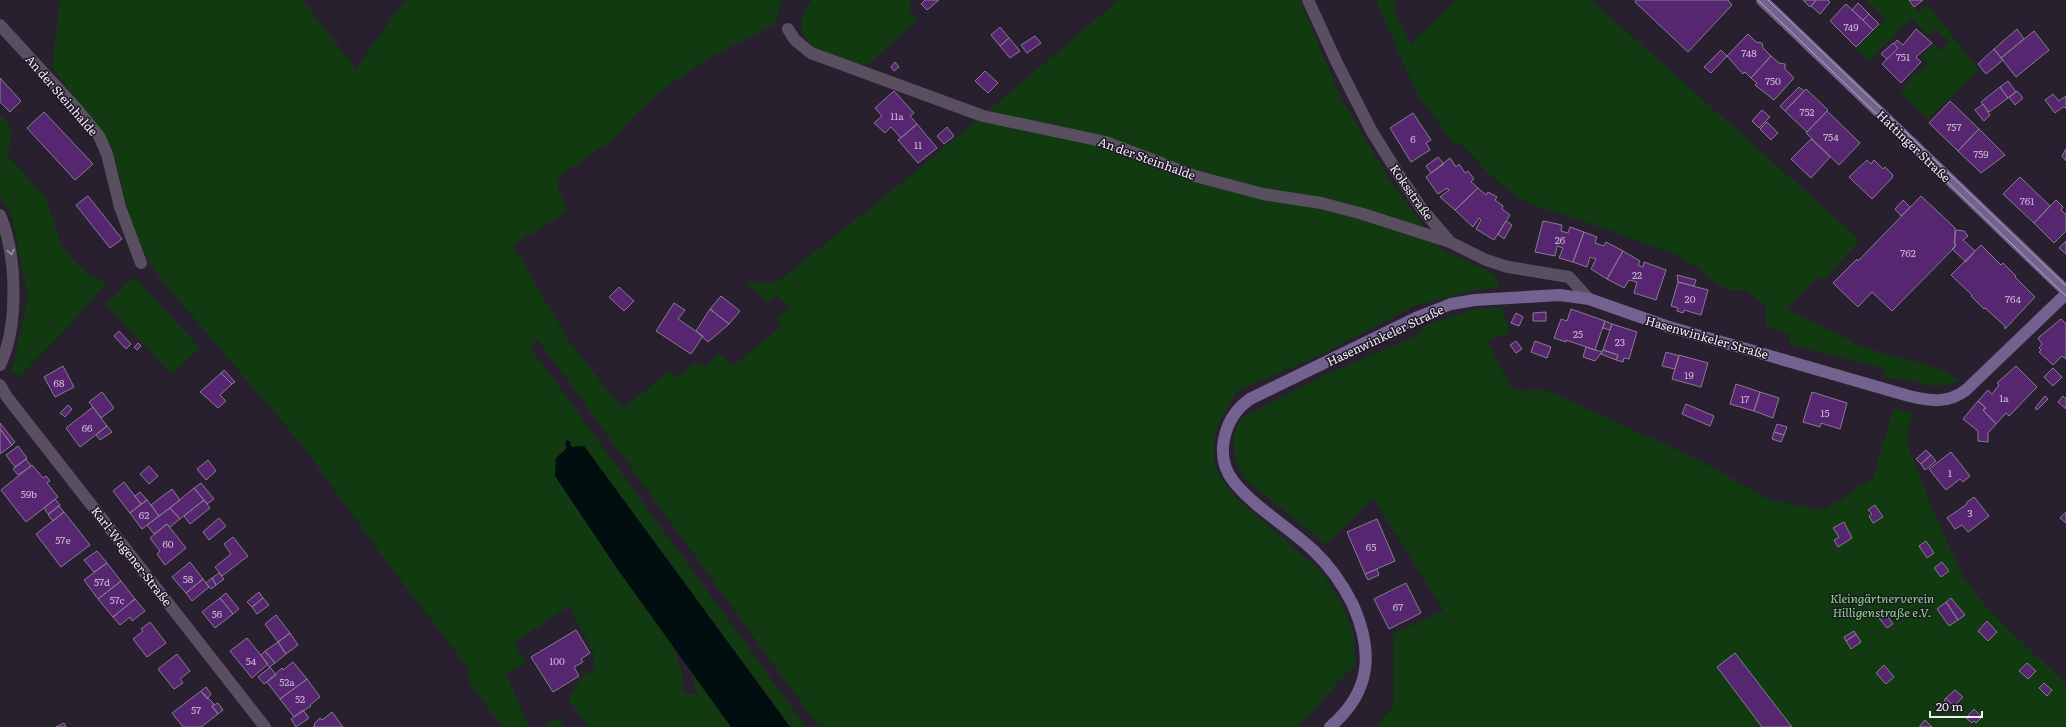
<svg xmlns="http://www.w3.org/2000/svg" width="2066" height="727" viewBox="0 0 2066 727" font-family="Literata,serif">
<rect width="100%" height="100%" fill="#29202f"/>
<path fill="#113a11" d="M60,0H303L356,69L405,0H782L775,24L708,58L655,96L629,121L616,137L561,175L556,183L568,211L513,245L570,343L623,409L670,370L676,378L697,363L705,367L719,354L733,366L781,327L776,319L789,308L777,294L768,303L745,281L760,283L777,282L913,174L1119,0H1300L1341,98L1389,179L1442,250L1485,269L1497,277L1498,287L1477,290L1414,306L1320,355L1237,391L1219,422L1214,441L1215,467L1231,493L1323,573L1343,606L1353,632L1356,665C1333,684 1319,707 1297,727H819L538,339L530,347L806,727H791L584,446L616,567L673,646L682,673L685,693L697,695L692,672L731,727H589L568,699L582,677L595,669L594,654L569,606L514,643L526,664L506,674L529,727H502L466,677L470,670L389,565L303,446L160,278L147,258L133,228L111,146L52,67Z
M812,0H909L911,13L917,20L863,69C841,60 789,46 803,13C805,9 809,4 812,0Z
M1376,0H1397L1392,5L1411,44L1456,0H1591L1860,240L1824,280L1818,276L1787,309L1852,341V344L1940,369L1960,381L1936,386L1884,376L1885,369L1789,344L1790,335L1766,327L1767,306L1746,290H1727L1707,277L1702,271L1679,256L1598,226L1530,204L1508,190L1486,171L1463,145L1454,144L1416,92Z
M1867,0H1908L1918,12L1928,5L1979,70L1928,119L1901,93L1905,88L1904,86L1916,72L1918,74L1928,64L1922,57L1933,45L1940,51L1949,42L1935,29L1928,35L1911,18L1869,61L1856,49L1885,19Z
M0,114L12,128L8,156L46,198L63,249L87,274L106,283L66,329L19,377L12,370L28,297L11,213L0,197Z
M134,277L200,348L171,374L106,304Z
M1503,307L1509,334L1487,340L1511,387L1523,391L1546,390L1699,460L1768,499L1824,511L1873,478L1893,409L1913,413L1908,431V446L1936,518L1961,572L1977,596L1999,620L2066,684V727H1379L1378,725L1393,706V634L1444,611L1373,498L1326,544L1246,480L1235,458L1233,436L1241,418L1327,374L1416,336L1425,325L1477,309Z
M556,717L564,727H544Z"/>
<path fill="#000e0f" d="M584,446L790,727H731L616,567L555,476L556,458L568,447Z"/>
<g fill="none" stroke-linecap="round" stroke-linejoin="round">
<path stroke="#000e0f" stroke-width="5" d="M568,443L570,454"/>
</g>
<path fill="#562770" stroke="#877c8e" d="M925,0H939L927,10L921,4Z
M1636,0H1728L1732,5L1688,52L1635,2Z
M1803,0H1816L1810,7Z
M1816,0H1828L1830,2L1820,14L1811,6Z
M1909,0H1923L1914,7Z
M1858,3L1869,14L1863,20L1852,10Z
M1846,4L1873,30L1856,47L1830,21Z
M1869,14L1879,24L1873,30L1863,20Z
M1000,27L1009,38L1000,46L991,35Z
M1916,29L1932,43L1916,57L1921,62L1901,83L1882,64L1898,48L1894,44L1897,40L1903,45Z
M2017,29L2024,39L2001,58L1994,49Z
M2034,31L2049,50L2016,77L2001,58Z
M1748,34L1756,42L1762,43L1763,48L1771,56L1751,78L1745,72L1743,74L1727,56Z
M1035,36L1041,43L1027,53L1021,45Z
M1009,38L1020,51L1010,58L1000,46Z
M1893,43L1898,48L1887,59L1881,54Z
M1994,49L2003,60L1986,74L1978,64Z
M1721,50L1727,56L1711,73L1704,67Z
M1771,56L1779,63L1785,64V69L1794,78L1774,100L1755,85L1757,83L1751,78Z
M895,62L899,67L894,71L891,67Z
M985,71L998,83L988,93L975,81Z
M0,78L21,101L10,112L0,102Z
M2008,81L2016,92L2008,98L2000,87Z
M1799,87L1804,91L1785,111L1780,106Z
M2000,87L2008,98L1989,112L1981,102Z
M1806,89L1828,110L1807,132L1785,111Z
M894,91L914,113L910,116L917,124L901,138L891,127L885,133L874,123L882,116L875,108Z
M2017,91L2023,98L2015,105L2009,97Z
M2053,94L2059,101L2066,96V108L2063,107L2055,113L2045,100Z
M1950,101L1979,129L1958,151L1929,123Z
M1983,104L1990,115L1984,121L1975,110Z
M1762,110L1770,117L1759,128L1752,121Z
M1827,111L1860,143L1839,165L1806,133Z
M44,112L93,164L75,180L27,128Z
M1413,113L1431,140L1426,143L1430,150L1411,162L1390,128Z
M1767,122L1778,133L1771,140L1760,129Z
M917,124L937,148L918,163L898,140Z
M947,127L954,136L944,144L937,136Z
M1979,129L2005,155L1981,173L1958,151Z
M1811,139L1830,157L1811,178L1791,159Z
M2066,149V161L2062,156Z
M1438,157L1444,164L1431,173L1426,166Z
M1450,158L1456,167L1459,164L1465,173L1468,171L1474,179L1471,182L1478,188L1455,210L1440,197L1449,190L1447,188L1438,194L1426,177Z
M1867,160L1871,164L1874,160L1883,169L1885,167L1893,175L1892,178L1872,199L1849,177Z
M2020,177L2050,206L2034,223L2003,194Z
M1478,188L1486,195L1488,192L1497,197L1495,200L1503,206L1502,209L1510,215L1494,240L1476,229L1481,220L1479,218L1473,227L1455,210Z
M88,196L122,239L110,248L76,205Z
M1921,196L1955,228V247L1892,311L1872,292L1858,307L1833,283L1857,259L1858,261Z
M1903,200L1910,207L1901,216L1895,209Z
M2056,200L2063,207L2061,210L2065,214L2066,213V231L2054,243L2034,223Z
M1506,221L1512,225L1504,239L1498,234Z
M1543,221L1562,225L1561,231L1568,233L1570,227L1584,232L1573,262L1559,258L1563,248L1557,246L1555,256L1535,252Z
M1956,230L1964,231L1968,236L1963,240L1975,251L1966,262L1952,249L1956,245L1954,243Z
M1584,232L1597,237L1595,243L1604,246L1606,242L1623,251L1607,279L1591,269L1596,259L1590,257L1587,267L1573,262Z
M2066,241V254L2059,248Z
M1981,245L2001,265L2003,263L2016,276L2015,277L2035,297L2005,329V326L1985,308L1984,309L1971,296L1972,295L1951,275Z
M1623,251L1640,261L1638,265L1643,267L1644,262L1666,270L1656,300L1634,293L1637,282L1629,280L1624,288L1607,279Z
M1677,275L1696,280L1694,286L1678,282Z
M1678,282L1708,290L1701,315L1684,310L1683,313L1677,311L1678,308L1671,306Z
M619,287L634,301L624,311L609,297Z
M721,296L740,311L729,324L710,309Z
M674,303L685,310L678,319L703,336L691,354L656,331Z
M710,309L729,324L708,342L696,331Z
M1571,309L1605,321L1595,350L1566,340V342L1554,338L1561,319L1567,321Z
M1546,312V321H1533V313Z
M1516,313L1523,317L1519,326L1511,323Z
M2061,319L2066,324V359L2062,356L2053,365L2039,352L2041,350L2039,348L2042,344L2038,338Z
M1605,321L1612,324L1610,330L1603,328Z
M1612,324L1637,332L1629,359L1624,358L1623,362L1616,360L1618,355L1603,350Z
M119,331L131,344L126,349L114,336Z
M1516,341L1522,349L1516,353L1510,345Z
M1535,341L1551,347L1547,358L1531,352Z
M138,343L141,346L137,350L134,347Z
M1586,347L1602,352L1595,361L1583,357Z
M1603,350L1618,355L1616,360L1601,354Z
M1666,352L1679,356L1675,369L1662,366Z
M1679,355L1708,363L1701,387L1672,379Z
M63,366L74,387L55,397L44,377Z
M2016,366L2037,387L2009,416L2006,413L1996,424L1983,410L1986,408L1978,401L1988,390L1992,394L1999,385L1997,383Z
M2053,368L2062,377L2053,386L2044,377Z
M224,370L235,382L232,384L221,373Z
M221,373L232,384L220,395L226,401L218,408L200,392Z
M1736,384L1760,392L1754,411L1730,404Z
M102,392L114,408L101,418L89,402Z
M1760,392L1779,398L1773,418L1754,411Z
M1812,392L1847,403L1840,429L1821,423L1820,427L1803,422Z
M2045,396L2048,399L2037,410L2035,408Z
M2063,396L2066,399V409L2058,402Z
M1978,401L1986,408L1983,410L1996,424L1988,433V442L1978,441V431L1963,419Z
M1686,404L1714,416L1710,426L1682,414Z
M68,405L72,409L65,417L60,413Z
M93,407L107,426L80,447L66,428Z
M0,423L15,442L12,445L0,429Z
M1777,424L1787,427L1784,435L1774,432Z
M107,426L112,432L100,440L96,435Z
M0,429L12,445L0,454Z
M1774,432L1784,435L1781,442L1772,439Z
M18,446L27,458L15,467L6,455Z
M1926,450L1931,455L1921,464L1916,459Z
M1951,452L1970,476L1963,482L1960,479L1946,490L1929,469Z
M1931,455L1936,461L1925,470L1921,464Z
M26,459L31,466L18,475L13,469Z
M208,460L216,471L206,480L197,469Z
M32,465L43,478L46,476L50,481L47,483L58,497L26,522L1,490Z
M149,466L158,476L149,484L140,474Z
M124,482L141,504L130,513L113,491Z
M201,483L214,499L207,504L194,488Z
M194,488L204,500L180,519L170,508Z
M172,489L180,500L159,516L151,505Z
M140,492L147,500L141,504L135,496Z
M1974,497L1989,516L1968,532L1962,525L1955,529L1947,518L1967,504L1966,503Z
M55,499L60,505L48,514L44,508Z
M147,500L159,516L142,529L130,513Z
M204,500L210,508L190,524L184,516Z
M1875,505L1883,517L1873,523L1869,516L1872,514L1868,510Z
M59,506L64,512L53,521L48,515Z
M170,508L180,519L170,527L167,524L154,534L147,525Z
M64,512L90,545L61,567L36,534Z
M2066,512V523L2060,518Z
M219,518L226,526L209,540L203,532Z
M1377,519L1395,561L1365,574L1347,532Z
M1844,522L1852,538L1838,547L1834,540L1839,537L1833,528Z
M167,524L186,548L165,565L157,554L160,551L150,538Z
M233,537L248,556L222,576L215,567L231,554L224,544Z
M1926,541L1934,553L1927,558L1919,546Z
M97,551L107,563L94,572L84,560Z
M190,562L203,579L186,593L172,577Z
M1942,562L1949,571L1941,577L1934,568Z
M107,563L121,581L98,599L84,580Z
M1377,569L1379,575L1368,580L1365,574Z
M219,573L224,579L216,585L212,578Z
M212,578L216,585L211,589L206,583Z
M203,579L209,587L192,601L186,593Z
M121,581L135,599L113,617L98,599Z
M1406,583L1421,613L1389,629L1374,599Z
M259,592L263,598L252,607L247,602Z
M226,593L239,609L233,614L220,598Z
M220,598L233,614L215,628L202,612Z
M263,598L269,605L257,614L252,607Z
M1951,598L1965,615L1958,620L1946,602Z
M135,599L145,611L132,621L130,617L120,625L113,617Z
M1946,602L1958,620L1949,626L1937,609Z
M1884,611L1893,624L1887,628L1879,618V614Z
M276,615L290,633L278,642L265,624Z
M1987,621L1997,632L1988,641L1978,631Z
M150,622L166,643L147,657L133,639L143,631L141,629Z
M576,630L590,653L581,659L583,662L574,667L579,676L553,692L531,657Z
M1854,631L1856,634L1846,641L1844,637Z
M290,633L298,645L286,654L278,642Z
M1856,634L1861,642L1851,649L1846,641Z
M247,638L268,664L252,678L230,651Z
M278,642L286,654L275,663L265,651Z
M265,651L275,663L269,667L261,655Z
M1735,653L1792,727H1762L1717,667Z
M177,654L190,671L180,679L183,683L174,689L158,669Z
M293,662L307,679L280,699L267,682L282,668L283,670Z
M2027,663L2036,671L2028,679L2019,671Z
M1884,665L1894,677L1886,684L1876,673Z
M270,667L276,675L264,684L258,677Z
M307,679L320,697L310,705L311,706L294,717L280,699Z
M2044,683L2052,690L2047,696L2039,688Z
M206,687L211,694L207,699L201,691Z
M1955,690L1963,697L1954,706L1946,698Z
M201,691L214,704L212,706L218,714L201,727H183L172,713Z
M1946,698L1954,706L1952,708L1944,700Z
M218,703L223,710L218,714L212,706Z
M1974,709L1982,717L1976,723L1974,721L1972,723L1966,718Z
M303,710L309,718L296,727L291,719Z
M332,712L343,727H313L315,725L314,724L320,718L322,720Z
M1925,720L1932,727H1919Z
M64,723L66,727H56Z"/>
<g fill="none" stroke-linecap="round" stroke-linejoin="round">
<path stroke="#594f60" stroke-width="12" d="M1308,0L1337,63L1371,130L1397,172L1422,209L1450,242L1486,260L1508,267L1569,277L1589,299
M0,25L76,108L99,136L107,154L120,207L141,263
M788,29L795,40L811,53L983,116L1106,142L1195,176L1263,194L1321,203L1363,214L1450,242
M0,215C17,255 19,326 0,365
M0,385L7,397L265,727"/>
<path stroke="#73618f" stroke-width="12" d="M1762,0L2066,291
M1330,727C1371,692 1374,653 1353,605C1343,585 1330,566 1314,551C1289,527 1256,509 1234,482C1213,456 1224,417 1250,399L1418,317L1451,304L1475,300L1560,295L1589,299L1666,326L1909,396C1930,401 1948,404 1966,390L2066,294"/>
<path stroke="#b2acb8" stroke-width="1" d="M1758,0L2066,296
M1768,0L2066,286"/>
</g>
<defs><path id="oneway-chevron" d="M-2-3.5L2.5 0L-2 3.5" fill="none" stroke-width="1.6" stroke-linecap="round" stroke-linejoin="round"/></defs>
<use stroke="#9d96a4" href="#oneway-chevron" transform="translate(11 252) rotate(79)"/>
<g text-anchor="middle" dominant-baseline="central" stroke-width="3" stroke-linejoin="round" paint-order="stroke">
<g font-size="10" fill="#cabbd4">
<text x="1851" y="26">749</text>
<text x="1749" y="52">748</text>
<text x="1903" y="56">751</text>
<text x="1773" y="80">750</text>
<text x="1807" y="111">752</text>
<text x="897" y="115">11a</text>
<text x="1954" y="126">757</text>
<text x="1831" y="136">754</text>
<text x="1413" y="138">6</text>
<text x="918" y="144">11</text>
<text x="1981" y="153">759</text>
<text x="2027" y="200">761</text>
<text x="1560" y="239">26</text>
<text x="1908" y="252">762</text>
<text x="1637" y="274">22</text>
<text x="1690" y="298">20</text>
<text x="2013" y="298">764</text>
<text x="1578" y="333">25</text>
<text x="1620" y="341">23</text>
<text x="1689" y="374">19</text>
<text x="59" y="382">68</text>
<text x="2004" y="397">1a</text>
<text x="1745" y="398">17</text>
<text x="1825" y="412">15</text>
<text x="87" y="427">66</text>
<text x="1950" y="472">1</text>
<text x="29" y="493">59b</text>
<text x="1970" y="512">3</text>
<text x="144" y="514">62</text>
<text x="63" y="539">57e</text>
<text x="168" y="543">60</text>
<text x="1371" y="546">65</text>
<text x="188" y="578">58</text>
<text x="102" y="581">57d</text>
<text x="117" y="599">57c</text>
<text x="1398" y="606">67</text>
<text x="217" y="613">56</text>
<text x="251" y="660">54</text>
<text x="557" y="660">100</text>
<text x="287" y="681">52a</text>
<text x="300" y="698">52</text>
<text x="196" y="709">57</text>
</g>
<g font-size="12" fill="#f1ecf6" stroke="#1f1725">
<text transform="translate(62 95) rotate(49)">An der Steinhalde</text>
<text transform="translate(1914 146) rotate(44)">Hattinger Straße</text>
<text transform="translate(1147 158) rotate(20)">An der Steinhalde</text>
<text transform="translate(1412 192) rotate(55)">Koksstraße</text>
<text transform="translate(1385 335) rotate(-25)">Hasenwinkeler Straße</text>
<text transform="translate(1707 337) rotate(16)">Hasenwinkeler Straße</text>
<text transform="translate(132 556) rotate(52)">Karl-Wagener-Straße</text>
</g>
<g font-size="12" font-style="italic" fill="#84df80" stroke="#1f1725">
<text x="1882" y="598">Kleingärtnerverein<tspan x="1882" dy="14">Hilligenstraße e.V.</tspan></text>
</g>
</g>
<path d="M1930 711v6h52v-6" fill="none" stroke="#f1ecf6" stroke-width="2"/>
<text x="1936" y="711" font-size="12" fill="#f1ecf6" stroke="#1f1725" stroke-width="3" paint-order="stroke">20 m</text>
</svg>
